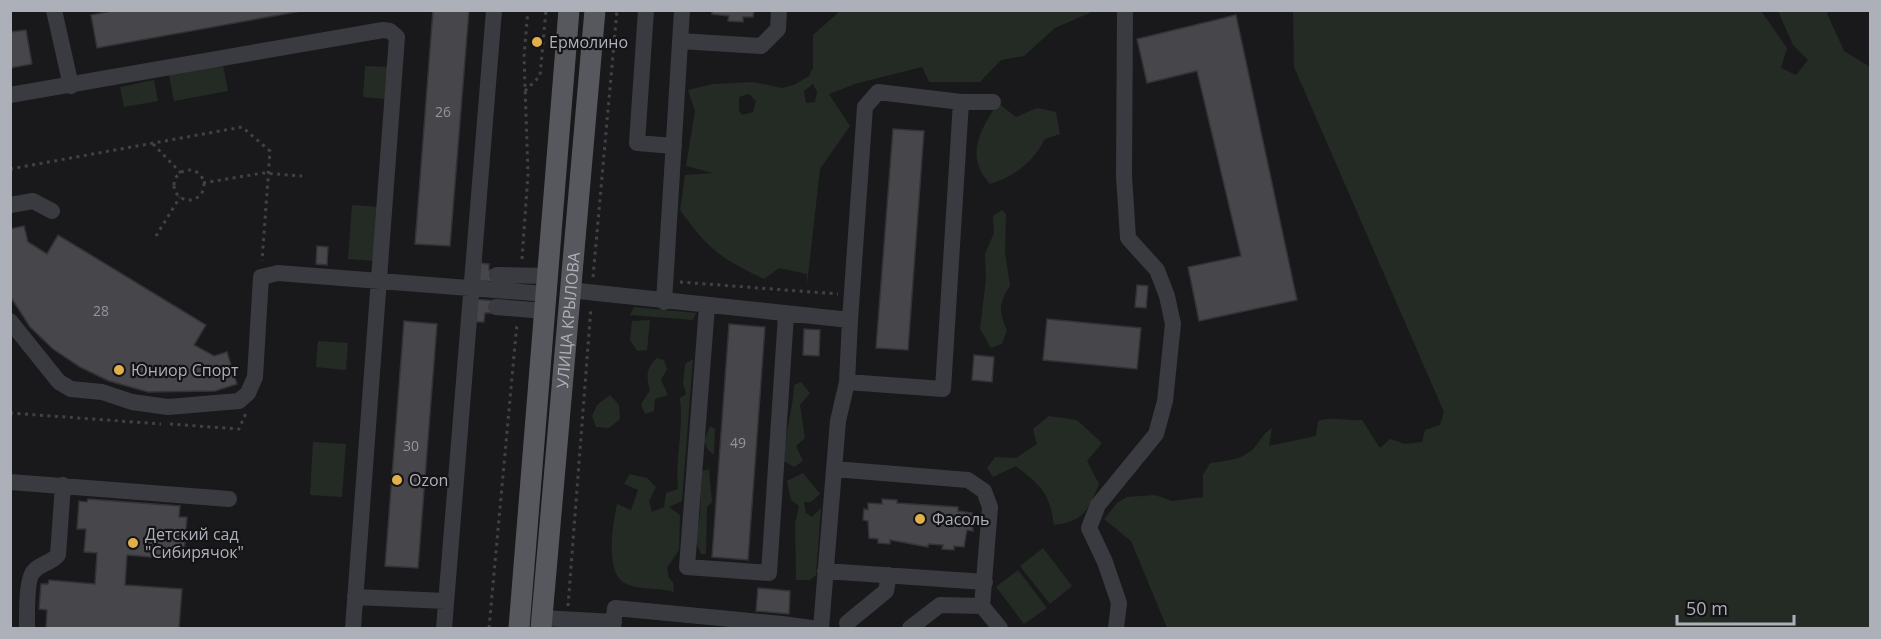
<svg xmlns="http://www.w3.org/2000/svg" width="1881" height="639" viewBox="0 0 1881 639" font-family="'Open Sans',sans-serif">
<rect width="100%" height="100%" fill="#19191b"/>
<path fill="#232b24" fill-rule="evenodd" d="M840,11H1094L1055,28L1024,56L1001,60L980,82H929L922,67L858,83L829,94L850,126L820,169L807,285V274L779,268L764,279C720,258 709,250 680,210L685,175L713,173L686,166L695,111L688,90L713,84L753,82L782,88L794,85L809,76L813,68V35ZM813,84L817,92L815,102L806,103L804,91ZM749,94L756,101L753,112L742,115L739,111V97Z
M1293,11H1761L1787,48L1781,68L1796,75L1808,60L1793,45L1778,11H1826L1844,51L1870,67V628H1167L1131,541L1104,519L1117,503L1127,497L1155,495L1172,501L1203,497V475L1210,463C1225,461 1241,460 1252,450C1260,442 1262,434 1272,428L1269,446L1316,436L1318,421C1330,416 1348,421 1362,420L1380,448L1390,439L1405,444L1422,442L1425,430L1440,425L1444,412L1294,67Z
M223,65L228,91L174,101L169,75Z
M365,66L389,67L386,99L363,97Z
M154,80L158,101L124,107L120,87Z
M998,103L1016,117L1037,108L1056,112L1060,134L1045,139C1033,162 1015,176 990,184C965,156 979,131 998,103Z
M352,205L380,207L375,261L348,259Z
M1002,210L1006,214L1005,252L1010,286C998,303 999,313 1007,330L1002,344L991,348L980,329L986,278L985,254L994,233L993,216Z
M634,307L696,313L693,320L630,315Z
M650,320L647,350L637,351L630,340L632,321Z
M318,341L348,343L346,370L316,367Z
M657,358L664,360L667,369L661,380L668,395L655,399L654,411L645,414L641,404L650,390C646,376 646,368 657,358Z
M693,359L682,501L669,507L680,515L679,550L667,568L669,578L673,582L674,592C658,587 636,591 623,582C605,570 613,523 617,504L631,510L638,490L624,484L630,474L647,478L656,487L649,501L652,512L664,507L666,493L678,489C675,459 684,429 680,398L686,394L683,383L685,364Z
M801,382L810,393L800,405L805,438L796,446L803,461L794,467L784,461C784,435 793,411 794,385Z
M610,395L619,405L620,419L609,428L596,427L592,416L597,405Z
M1049,416L1077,420L1102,443L1087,461L1099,484C1088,511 1084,521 1054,525C1049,492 1042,487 1016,466L993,477L987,468L995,457L1016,458L1037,444L1033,429Z
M710,426L715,429L714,455L708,450L704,441Z
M313,442L346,444L342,497L310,495Z
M709,469L712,502L707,507L706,554H701L696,542L700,513L702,471Z
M803,473L820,494L811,502H804L806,513L812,517L821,508L816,575L810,580H796L795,523L799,506L791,500L787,481Z
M1043,548L1072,586L1050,604L1020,566Z
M1018,570L1047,608L1024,624L996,587Z"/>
<path fill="#46464b" stroke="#333337" stroke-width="1.5" d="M117,10H307L97,48L91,15Z
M433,10H469L450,246L415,244Z
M712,10H754L753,17H743V22L728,21L729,16L712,14Z
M1236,15L1297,300L1199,321L1188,267L1241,256L1197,71L1147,83L1137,39Z
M26,30L32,64L10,68V32Z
M893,129L924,131L908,350L876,348Z
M24,226L28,242L47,254L58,235L206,325L194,345L214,356L227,352L237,384L215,391L148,392L109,381L80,367L53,349L30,327L10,296V229Z
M317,246L328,247L327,265L316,264Z
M479,263L489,264V270H498L497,282L479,281Z
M1137,285L1148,286L1146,308L1135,307Z
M473,299L496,301V313H485L484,322H476Z
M1047,319L1141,328L1137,369L1043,360Z
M404,321L437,324L418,568L385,566Z
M729,324L765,327L748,560L712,557Z
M804,329L820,330L819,356L803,355Z
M974,355L994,357L992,382L972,380Z
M88,499L180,506L179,517H187L184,554L174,553V559L127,555L125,585L182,589L179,628H46L47,610L39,609L41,584H48L49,580L95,584L97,553L84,552L86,529H77L79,501L87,502Z
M882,499L897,500V503L958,507V511L972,513L973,531L967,530L964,547L954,546V550L942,549L943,545L928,544V547L890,540V544L878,543V539L869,538L868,521L863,520L864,509L868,510V503L882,504Z
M758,588L790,591L789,614L756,611Z"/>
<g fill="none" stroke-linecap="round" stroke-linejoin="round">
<path stroke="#404246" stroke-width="3" stroke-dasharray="3 4.5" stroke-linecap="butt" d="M525,91L540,76L546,10
M153,144L181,173
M10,169L242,127L270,151L262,261
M174 185a15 15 0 1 1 30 0a15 15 0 1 1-30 0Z
M203,183L263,173L302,176
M156,236L180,197
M522,259L528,174L524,56L528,10
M593,277L617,10
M680,282L838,294
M10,413L161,424
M170,424L239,429L246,413
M568,606L591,307
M489,628L517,323"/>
<path stroke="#3a3b40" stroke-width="16" d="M54,10L71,86
M646,10L637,143L674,146
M680,41L761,46L778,29L779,10
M10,95L383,30L390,31L397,37L353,628
M10,205L33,201L52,211
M497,275L548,276
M569,290L850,320L865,107L878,92L961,102H993
M664,302L682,10
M707,306L687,567L769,573L786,315
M496,307L545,311
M850,320L847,382L943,389L961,102
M10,321L59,382L71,389L102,392L132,402L168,407L239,401L248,393L255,377L261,277L278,273L546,294
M834,469L968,480L984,491L990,507L982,606
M10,482L229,499
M825,571L985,582
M355,597L446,601
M542,618L614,622
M847,623L886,591L889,575
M782,624L811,628
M27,628C27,617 26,578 34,571C40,564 51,563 58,555L63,485
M444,628L494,10
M613,628L615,608L782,624V628
M821,628L838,421L847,382
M910,628L940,605L982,606L1000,628
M1116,628L1119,603L1105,562L1089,528L1098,505L1156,434L1165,401L1173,324L1167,296L1157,270L1128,238L1124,176L1125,10"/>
<g stroke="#57585e" stroke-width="21">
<path d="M519,628L569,10"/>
<path id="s1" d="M541,628L595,10"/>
</g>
</g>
<g fill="#e2b04a" stroke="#141416" stroke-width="2">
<circle cx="537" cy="42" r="6"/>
<circle cx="119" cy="370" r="6"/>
<circle cx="397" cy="480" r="6"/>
<circle cx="920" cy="519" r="6"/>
<circle cx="133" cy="543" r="6"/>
</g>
<g text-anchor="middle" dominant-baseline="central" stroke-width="4.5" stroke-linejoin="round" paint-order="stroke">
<g font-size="14" fill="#93969e">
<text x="443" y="111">26</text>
<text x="101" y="310">28</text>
<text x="738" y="442">49</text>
<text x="411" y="445">30</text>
</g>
<g font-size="16" fill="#adb0b9" stroke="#141416" text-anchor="start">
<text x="549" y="42">Ермолино</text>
<text x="131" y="370">Юниор Спорт</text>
<text x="409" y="480">Ozon</text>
<text x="932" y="519">Фасоль</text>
<text x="145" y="534">Детский сад<tspan x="145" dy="18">"Сибирячок"</tspan></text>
</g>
<g font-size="16" fill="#adb0b9" stroke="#141416">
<text stroke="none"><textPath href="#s1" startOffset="309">УЛИЦА КРЫЛОВА</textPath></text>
</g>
</g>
<rect width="1881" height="639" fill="none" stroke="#adb0b9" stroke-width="24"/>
<path d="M1677 615v9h117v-9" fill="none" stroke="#adb0b9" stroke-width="3"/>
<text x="1686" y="615" font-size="18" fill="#adb0b9" stroke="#141416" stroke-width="4.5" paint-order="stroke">50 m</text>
</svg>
